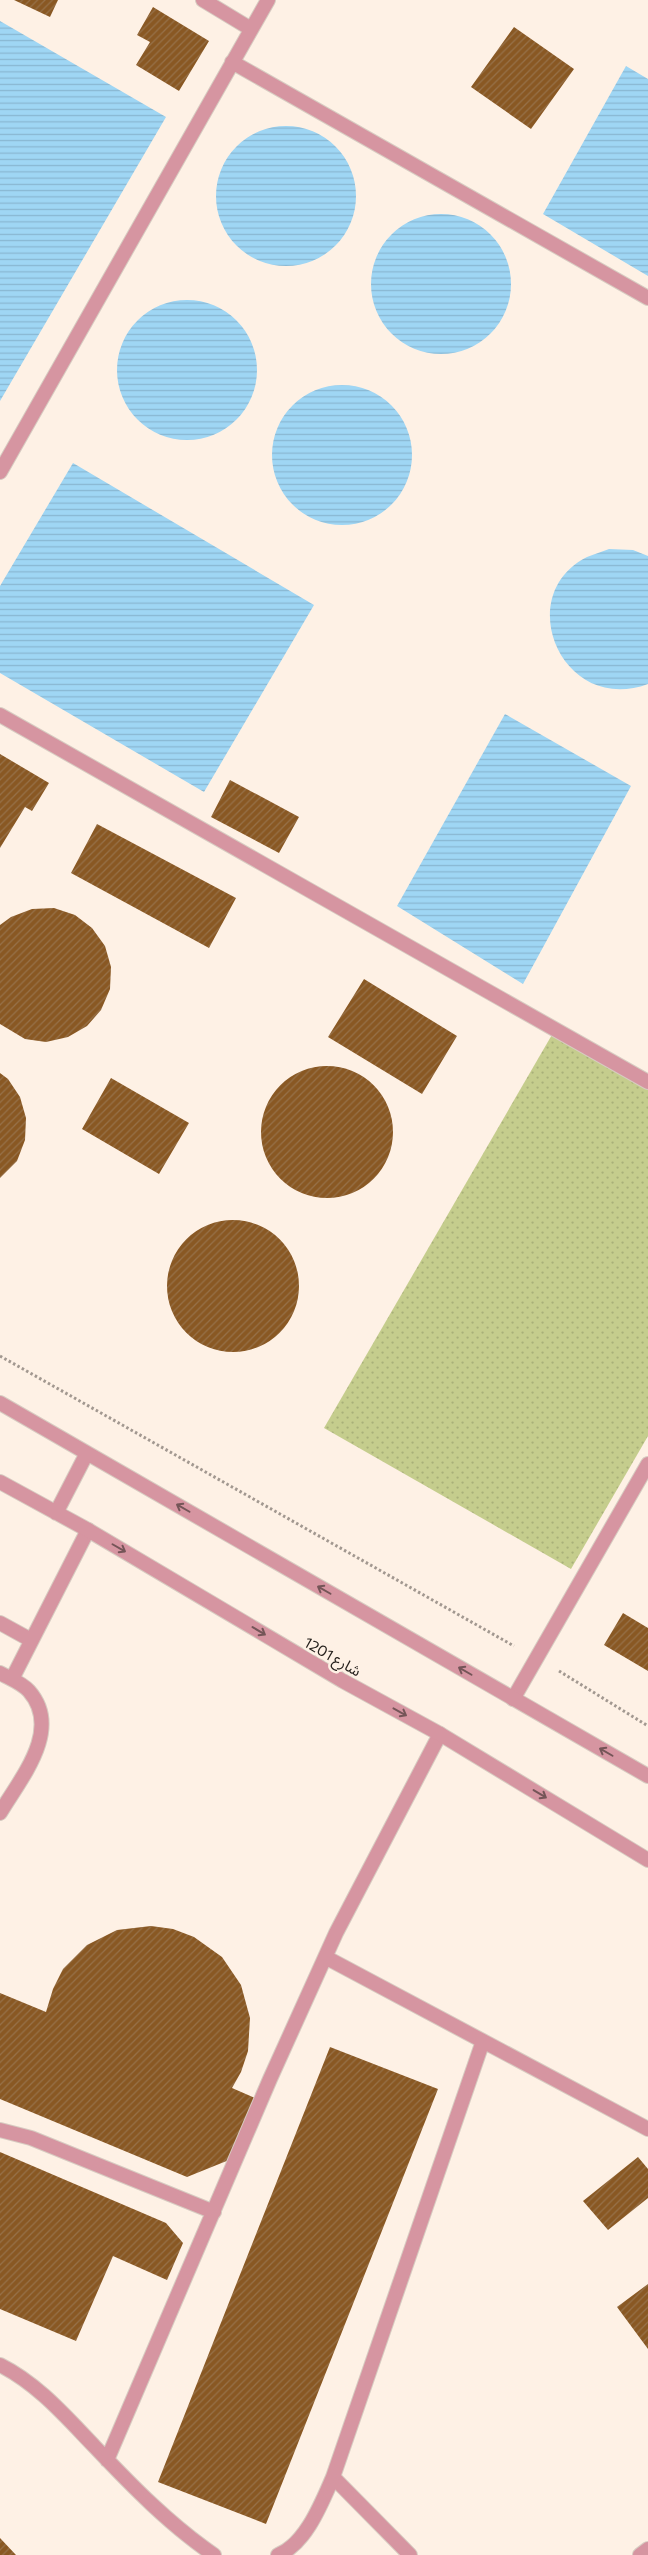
<svg xmlns="http://www.w3.org/2000/svg" width="648" height="2555" viewBox="0 0 648 2555" font-family="Commissioner,'Noto Sans Arabic',sans-serif">
<defs>
<pattern id="grass-dots" width="8" height="8" patternUnits="userSpaceOnUse" patternTransform="scale(1.25)"><rect width="8" height="8" fill="#c5cd8d"/><path d="M2 2h.1M6 6h.1" fill="none" stroke="#a9b079" stroke-width="1.8" stroke-linecap="round"/></pattern>
<pattern id="water-rules" width="6" height="5" patternUnits="userSpaceOnUse" patternTransform="scale(1.25)"><rect width="6" height="5" fill="#9fd6f4"/><path d="M0 2.5h6" fill="none" stroke="#89b7d1"/></pattern>
<pattern id="building-hatch" width="6" height="6" patternUnits="userSpaceOnUse" patternTransform="scale(1.25)"><rect width="6" height="6" fill="#895823"/><path d="M-1 1l2-2M0 6l6-6M5 7l2-2" fill="none" stroke="#967149"/></pattern>
</defs>
<rect width="100%" height="100%" fill="#fef1e5"/>
<path fill="url(#grass-dots)" d="M553,1033L648,1087V1436L571,1569L324,1428Z"/>
<path fill="url(#water-rules)" d="M0,21L166,117L0,401Z
M626,66L648,79V276L543,214Z
M216 196a70 70 0 1 1 140 0a70 70 0 1 1-140 0Z
M371 284a70 70 0 1 1 140 0a70 70 0 1 1-140 0Z
M117 370a70 70 0 1 1 140 0a70 70 0 1 1-140 0Z
M272 455a70 70 0 1 1 140 0a70 70 0 1 1-140 0Z
M73,463L314,605L204,792L0,673V586Z
M609,549L633,550L648,556V684C562,716 511,595 587,557C594,554 602,552 609,549Z
M505,714L631,786L523,984L397,906Z"/>
<path fill="url(#building-hatch)" d="M14,0H58L50,17Z
M153,7L209,41L179,91L136,65L150,42L137,35Z
M514,27L574,69L531,129L471,87Z
M0,754L49,783L32,811L25,807L0,848Z
M230,780L299,817L279,853L211,817Z
M97,824L236,898L209,948L71,873Z
M54,908L75,915L92,928L105,946L111,967L110,989L101,1010L87,1026L68,1037L46,1042L25,1039L0,1024V925L11,917L32,909Z
M364,979L457,1036L422,1094L328,1037Z
M261 1132a66 66 0 1 1 132 0a66 66 0 1 1-132 0Z
M0,1073L8,1079L20,1097L26,1118L25,1140L17,1161L0,1178Z
M111,1078L189,1123L159,1174L82,1129Z
M167 1286a66 66 0 1 1 132 0a66 66 0 1 1-132 0Z
M623,1613L648,1628V1671L604,1645Z
M151,1926L173,1929L194,1937L222,1957L241,1985L250,2018L248,2051L241,2072L232,2088L255,2098L234,2158L187,2177L0,2099V1993L46,2012L53,1989L63,1969L87,1945L117,1930Z
M330,2047L438,2089L266,2524L158,2482Z
M0,2152L166,2223L183,2243L167,2280L113,2256L76,2341L0,2309Z
M638,2157L648,2169V2198L608,2230L583,2201Z
M648,2284V2349L617,2307Z
M0,2538L16,2555H0Z"/>
<g fill="none" stroke-linecap="round" stroke-linejoin="round">
<g stroke="#d7cbc1" stroke-width="16">
<path id="service" d="M203,0L251,29
M232,62L648,298
M0,472L268,0
M0,715L648,1082
M0,1623L31,1640
M0,1673C9,1678 22,1683 29,1691C63,1730 20,1779 0,1813
M12,1679L88,1530
M513,1699L648,1464
M327,1958L648,2129
M0,2130L31,2138L214,2212
M0,2365C38,2384 66,2417 95,2447C132,2486 170,2525 214,2555
M107,2460L270,2079L336,1933L440,1734
M333,2477L410,2555
M278,2555C306,2544 322,2502 333,2477L483,2041
M640,2555L648,2549"/>
</g>
<g stroke="#d7cbc1" stroke-width="16">
<path id="minor" d="M0,1403L648,1776
M0,1482L88,1530L343,1681L440,1734L648,1860
M56,1513L87,1453"/>
</g>
<path stroke="#a29890" stroke-width="3" stroke-dasharray="2.5 2.5" stroke-linecap="butt" d="M0,1356L514,1646
M559,1671L648,1726"/>
<use href="#service" stroke="#d695a1" stroke-width="14"/>
<use href="#minor" stroke="#d695a1" stroke-width="14"/>
</g>
<defs><path id="oneway-shaft" d="M-6 0H5M1.5-3L5.5 0L1.5 3" fill="none" stroke-width="1.6" stroke-linecap="round" stroke-linejoin="round" transform="scale(1.25)"/></defs>
<g stroke="#755558">
<use href="#oneway-shaft" transform="translate(183 1508) rotate(-150)"/>
<use href="#oneway-shaft" transform="translate(119 1548) rotate(30)"/>
<use href="#oneway-shaft" transform="translate(324 1590) rotate(-150)"/>
<use href="#oneway-shaft" transform="translate(259 1631) rotate(31)"/>
<use href="#oneway-shaft" transform="translate(465 1671) rotate(-150)"/>
<use href="#oneway-shaft" transform="translate(400 1712) rotate(29)"/>
<use href="#oneway-shaft" transform="translate(606 1752) rotate(-150)"/>
<use href="#oneway-shaft" transform="translate(540 1794) rotate(31)"/>
</g>
<g text-anchor="middle" dominant-baseline="central" stroke-width="5" stroke-linejoin="round" paint-order="stroke">
<g font-size="15" fill="#25201c" stroke="#fef1e5">
<text transform="translate(333 1656) rotate(30)">شارع 1201</text>
</g>
</g>
</svg>
